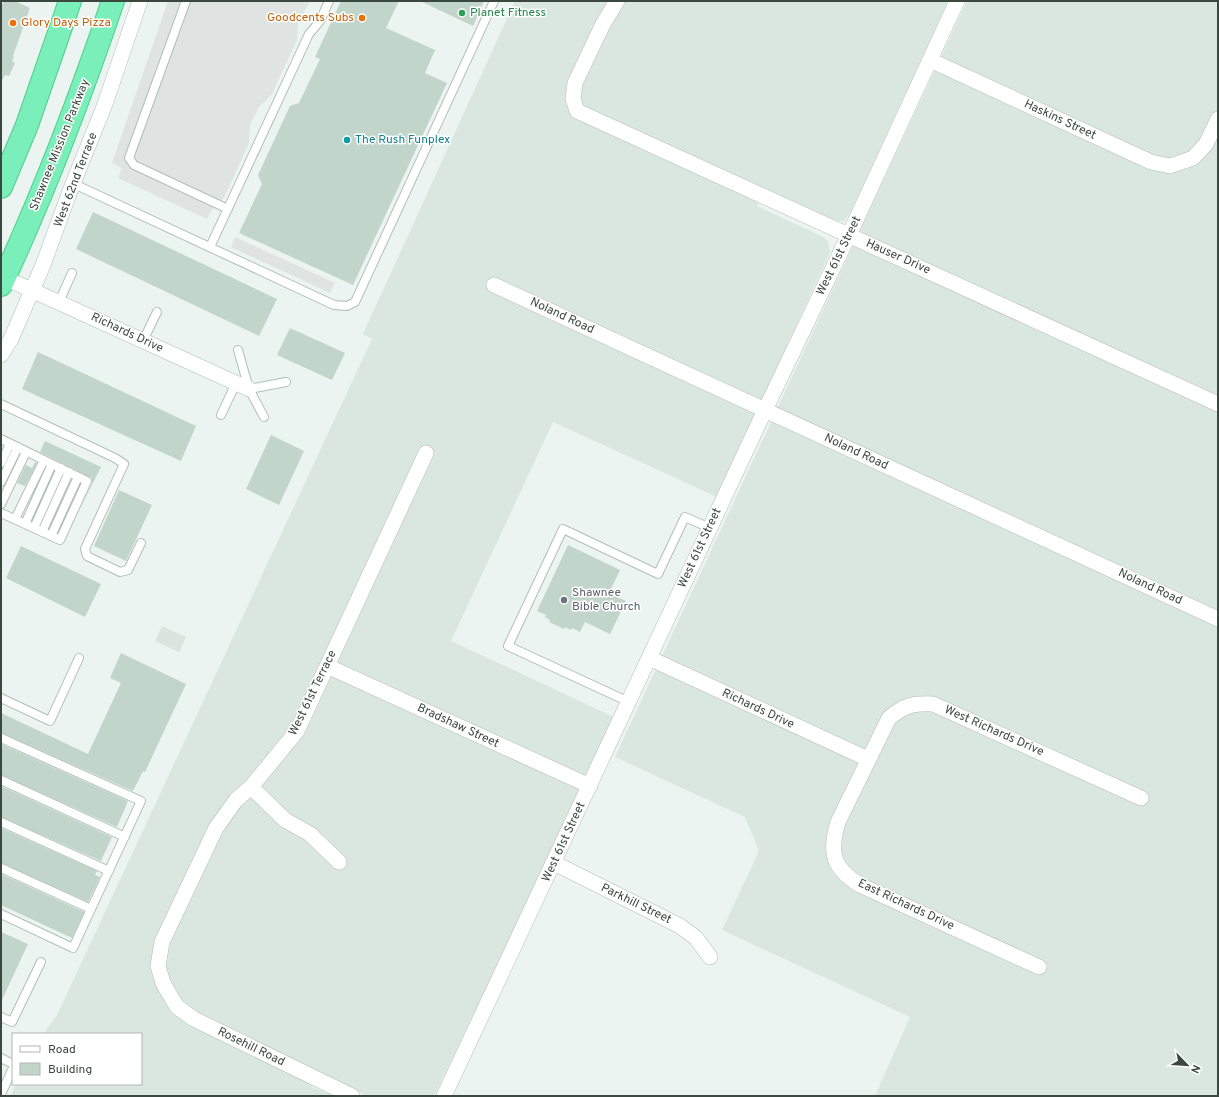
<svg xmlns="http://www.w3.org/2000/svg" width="1219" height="1097" viewBox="0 0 1219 1097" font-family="Overpass,sans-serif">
<rect width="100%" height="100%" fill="#ebf4f0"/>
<path fill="#dae7e1" d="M515,1H948L850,213L844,221H832L763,190L757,206L823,237L828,241L830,252L717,497L553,422L451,641L614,717L551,854L434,1096H367L318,1074L312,1087L333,1096H10L16,1084H141V1034H43L57,1015L372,339L363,334Z
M967,1H1218V1096H875L910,1017L722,930L759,851L745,817L615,757Z"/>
<path fill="#dce4e0" d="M162,626L186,637L179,652L155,641Z"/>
<path fill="#dfe3e1" d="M168,1H310L298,23L297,40L272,94L259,107L250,125L249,143L224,198L212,210L207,219L118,178L122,168L112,163Z
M235,237L335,283L330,293L231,247Z"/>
<path fill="#c2d5cb" d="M4,1H15L30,8L13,56L14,57L12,61L15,63L9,76L5,75L1,82V7Z
M341,1H399L386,28L435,50L425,73L447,83L353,285L239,233L262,184L258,175L290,106L299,103L320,59L315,57Z
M420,1H484L473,26Z
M93,212L277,299L259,336L76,249Z
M290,328L345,353L332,380L277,355Z
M38,352L196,426L181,461L22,389Z
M271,435L304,451L279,505L246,489Z
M45,441L101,467L79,511L92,483V478L40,452Z
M35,462L37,463L25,486L17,483L26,465L32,468Z
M119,490L152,505L126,561L94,546Z
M568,545L620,570L609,593L626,601L610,634L585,622L580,632L572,628L571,630L565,627L564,629L549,622L550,620L545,617L546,615L537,611Z
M21,546L101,584L85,617L6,578Z
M121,653L186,684L145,772L143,771L133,791L1,733V713L88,754L121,683L110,678Z
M1,744L128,801L117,827L1,775Z
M1,786L112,837L101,861L1,817Z
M1,828L97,871L95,875L100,877L88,902L1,863Z
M1,874L84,912L72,938L1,905Z
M1,932L28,944L1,1002Z"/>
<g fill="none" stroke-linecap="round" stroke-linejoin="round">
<g stroke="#afbfb7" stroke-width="10">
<path id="lane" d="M186,1L129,158L134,165L228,209
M74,184L334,305L347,306L355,302L494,1
M210,247L309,34L320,21L329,1
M59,302L72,273
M143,341L157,312
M238,350L249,389L264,417
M249,389L286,382
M1,404L115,458L124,464L85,549L87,556L120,572L128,570L141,543
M221,415L236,383
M1,439L87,481L60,540L1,513
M1,463L10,444
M1,482L18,447
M1,504L26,452
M15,519L44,460
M25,524L52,464
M34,528L61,468
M42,532L69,472
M51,536L78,477
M1,698L50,721L79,658
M629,702L508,646L563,529L658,574L685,517L710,528
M1,738L141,801L91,909
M1,780L125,837
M1,822L109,871
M1,868L91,909L73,948L1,914
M1,1017L12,1022L41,962
M1,1058L13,1064
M1,1094L13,1068"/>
</g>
<g stroke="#afbfb7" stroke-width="16">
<path id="street" d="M617,1L603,24L575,83L573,99L577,111L1218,404
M930,60L1151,162L1170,166L1193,158L1206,144L1218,119
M5,278L249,389
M494,285L1218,619
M1,355L11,339L43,265L70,191L105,104L140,1
M649,658L868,759
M327,666L590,786
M251,787L285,820L310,834L339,862
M554,863L680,926L696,938L710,957
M1039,967L860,885C832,868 829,852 838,822L889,718C905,705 913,703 933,704L1141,798
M352,1096L194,1019L177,1007L163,983L158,966L162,942L216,828L236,800L251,787L297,731L426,453
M444,1096L765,410L856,220L957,1"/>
</g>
<g stroke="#4bce8c" stroke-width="24">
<path id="highway" d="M1,187L27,125L70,1
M1,285C44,193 80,98 113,1"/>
</g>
<use href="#lane" stroke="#fff" stroke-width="8"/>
<use href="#street" stroke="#fff" stroke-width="15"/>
<use href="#highway" stroke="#7befb9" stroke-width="22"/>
</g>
<circle fill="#2e9e5b" stroke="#fff" stroke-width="1.5" cx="462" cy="13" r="4"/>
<g fill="#e8710a" stroke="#fff" stroke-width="1.5">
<circle cx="362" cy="18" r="4"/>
<circle cx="13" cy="23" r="4"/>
</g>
<circle fill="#0f9aa8" stroke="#fff" stroke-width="1.5" cx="347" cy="140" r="4"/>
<circle fill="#6b7280" stroke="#fff" stroke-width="1.5" cx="564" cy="600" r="4"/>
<g text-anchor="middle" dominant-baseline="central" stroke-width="3" stroke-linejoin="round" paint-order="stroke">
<g font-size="12" fill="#27864d" stroke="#fff" text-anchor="start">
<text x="470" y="13">Planet Fitness</text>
</g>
<g font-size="12" fill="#c56008" stroke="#fff" text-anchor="end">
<text x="354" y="18">Goodcents Subs</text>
<text x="21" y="23" text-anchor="start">Glory Days Pizza</text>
</g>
<g font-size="12" fill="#3a4840" stroke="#fff">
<text transform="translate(1060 120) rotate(25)">Haskins Street</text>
<text transform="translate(60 145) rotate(-68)">Shawnee Mission Parkway</text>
<text transform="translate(76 180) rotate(-69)">West 62nd Terrace</text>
<text transform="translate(839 256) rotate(-64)">West 61st Street</text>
<text transform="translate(898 257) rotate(24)">Hauser Drive</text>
<text transform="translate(562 316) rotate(25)">Noland Road</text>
<text transform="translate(127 333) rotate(25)">Richards Drive</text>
<text transform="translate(856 452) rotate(25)">Noland Road</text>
<text transform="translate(700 548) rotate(-65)">West 61st Street</text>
<text transform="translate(1150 587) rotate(25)">Noland Road</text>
<text transform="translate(313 693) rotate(-64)">West 61st Terrace</text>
<text transform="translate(758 709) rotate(25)">Richards Drive</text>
<text transform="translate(458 726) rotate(25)">Bradshaw Street</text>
<text transform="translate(994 731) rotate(24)">West Richards Drive</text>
<text transform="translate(564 842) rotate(-65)">West 61st Street</text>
<text transform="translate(636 904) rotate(26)">Parkhill Street</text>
<text transform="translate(906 905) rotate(25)">East Richards Drive</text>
<text transform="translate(251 1047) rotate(26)">Rosehill Road</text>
</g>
<g font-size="12" fill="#0d838f" stroke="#fff" text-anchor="start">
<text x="355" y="140">The Rush Funplex</text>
</g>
<g font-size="12" fill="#5b616d" stroke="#fff" text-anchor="start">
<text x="572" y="593">Shawnee<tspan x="572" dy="14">Bible Church</tspan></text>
</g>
</g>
<rect width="1219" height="1097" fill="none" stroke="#3a4840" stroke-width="4"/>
<rect x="12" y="1033" width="130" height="52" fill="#ffffff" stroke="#b0b6b3"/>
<rect x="20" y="1046" width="20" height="6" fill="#ffffff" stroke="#b0b6b3"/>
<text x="48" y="1053" font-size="12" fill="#3a4840">Road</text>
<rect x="20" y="1063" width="20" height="12" fill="#c2d5cb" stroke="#b0b6b3"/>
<text x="48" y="1073" font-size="12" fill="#3a4840">Building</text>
<g transform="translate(1187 1065) rotate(115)" stroke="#ffffff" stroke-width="3" paint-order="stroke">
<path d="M0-3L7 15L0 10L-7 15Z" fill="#3a4840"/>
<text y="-6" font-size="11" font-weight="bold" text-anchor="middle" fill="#3a4840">N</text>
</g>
</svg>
